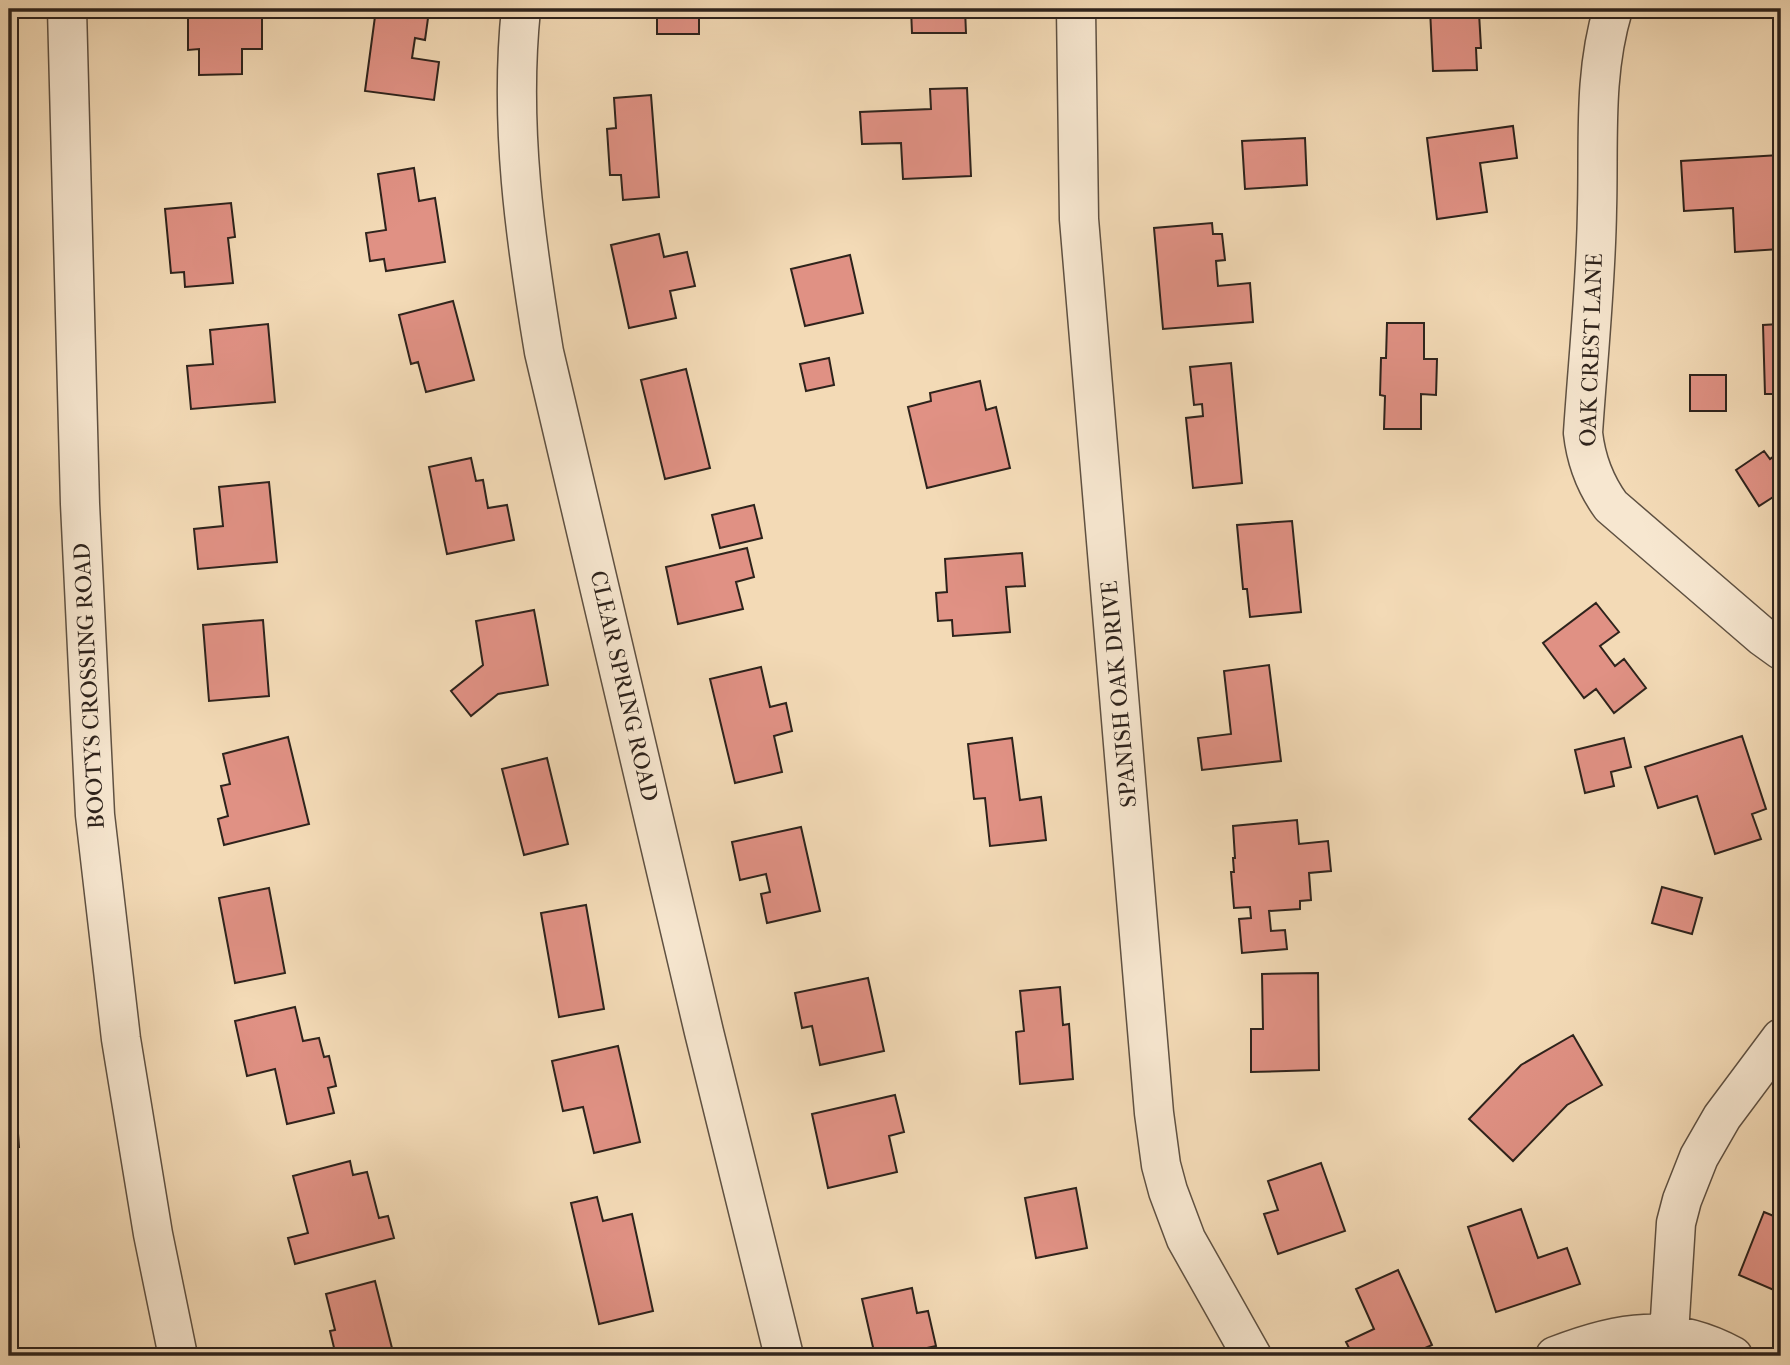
<svg xmlns="http://www.w3.org/2000/svg" width="1790" height="1365" viewBox="0 0 1790 1365" font-family="'IM FELL French Canon',serif">
<rect width="100%" height="100%" fill="#f3dab6"/>
<filter id="stains"><feTurbulence type="fractalNoise" baseFrequency=".00286" numOctaves="4"/><feColorMatrix values="0 0 0 0 .2 0 0 0 0 .09 0 0 0 0 .02 0 0 0 .5 -.17"/></filter>
<radialGradient id="worn" r=".72"><stop offset=".6" stop-color="#630" stop-opacity="0"/><stop offset="1" stop-color="#630" stop-opacity=".3"/></radialGradient>
<path fill="#e09184" stroke="#2e231c" stroke-width="2" d="M206,9H262V49H242V74L199,75V49L188,50V15L206,14Z
M376,9L429,11L425,40L415,38L412,58L439,62L434,100L365,91Z
M657,9H699V34H657Z
M911,9H965L966,33H912Z
M1163,9H1221V11Z
M1430,9H1516V11L1479,13L1481,48H1476L1477,70L1433,71Z
M967,88L971,176L903,179L901,143L862,144L860,112L931,109L930,89Z
M651,95L659,197L623,200L621,175H610L607,129L616,128L614,98Z
M1513,126L1517,158L1480,163L1487,212L1437,219L1427,138Z
M1305,138L1307,185L1245,189L1242,141Z
M1781,155V249L1735,252L1733,208L1684,211L1681,161Z
M414,168L419,201L435,198L445,262L386,271L384,259L370,261L366,233L386,230L378,174Z
M231,203L235,237L228,238L233,283L185,287L184,272L171,273L165,209Z
M1212,223L1213,234H1222L1225,260L1216,261L1218,286L1250,283L1253,322L1163,329L1154,228Z
M659,234L664,257L687,252L695,286L670,291L676,318L629,328L611,245Z
M850,255L863,313L805,326L791,269Z
M453,301L474,380L426,392L418,362L411,364L399,315Z
M1387,323H1424V359H1437L1436,395L1421,394V429H1384L1385,396L1380,395L1381,358H1386Z
M268,324L275,402L191,409L187,366L213,364L210,330Z
M1781,324V394H1765L1763,325Z
M829,358L834,385L806,391L800,364Z
M1231,363L1242,483L1193,488L1186,418L1203,416L1202,404L1194,405L1190,367Z
M686,369L710,468L665,479L641,380Z
M1690,375H1726V411H1690Z
M980,381L986,410L996,407L1010,468L927,488L908,407L931,401L930,393Z
M1764,451L1770,459L1781,451V492L1759,506L1736,470Z
M471,458L476,481L483,480L488,508L507,505L514,540L447,554L429,467Z
M269,482L277,562L198,569L194,529L223,526L219,487Z
M754,505L762,538L720,548L712,515Z
M1292,521L1301,612L1250,617L1247,589H1243L1237,525Z
M747,548L754,577L736,582L743,609L678,624L666,567Z
M1022,553L1025,586L1006,587L1010,632L953,636L952,620L938,621L936,593L947,592L945,559Z
M1596,603L1619,632L1600,646L1615,666L1624,659L1646,688L1614,713L1596,689L1584,698L1543,643Z
M534,610L548,685L498,694L471,716L451,691L483,665L476,621Z
M263,620L269,696L209,701L203,625Z
M1269,665L1281,761L1202,770L1198,738L1231,734L1224,671Z
M761,667L770,707L786,703L792,731L774,736L782,772L735,783L710,679Z
M1742,736L1766,809L1752,814L1761,839L1715,854L1697,796L1658,808L1645,767Z
M288,737L309,824L224,845L218,819L228,816L221,786L230,784L223,754Z
M1012,738L1020,800L1041,797L1046,840L990,846L985,798L974,799L968,744Z
M1624,738L1631,767L1611,772L1614,786L1585,793L1575,750Z
M547,758L568,844L524,855L502,769Z
M1297,820L1299,844L1328,841L1331,871L1309,873L1311,900L1300,901V909L1269,911L1271,931L1285,930L1287,949L1242,953L1239,919L1251,918L1250,907L1234,908L1231,872H1234L1233,858H1235L1233,826Z
M801,827L820,911L767,923L761,894L770,892L766,874L740,880L732,842Z
M1662,887L1702,898L1692,934L1652,923Z
M269,888L285,973L235,983L219,898Z
M586,905L604,1009L559,1017L541,913Z
M1318,973L1319,1070L1251,1072V1029H1263L1262,974Z
M868,978L884,1051L820,1065L812,1026L802,1028L795,993Z
M1060,987L1063,1025L1069,1024L1073,1079L1020,1084L1016,1032L1024,1031L1020,991Z
M295,1007L303,1041L319,1038L324,1057L329,1056L336,1086L328,1088L334,1113L287,1124L275,1069L247,1076L235,1021Z
M1573,1035L1602,1085L1567,1105L1513,1161L1469,1119L1521,1065Z
M618,1046L640,1142L594,1153L583,1107L563,1111L552,1061Z
M895,1095L904,1132L889,1136L897,1172L828,1188L812,1114Z
M9,1120H17L19,1147H9Z
M350,1161L353,1175L367,1172L379,1218L388,1216L394,1238L295,1264L288,1238L308,1233L293,1176Z
M1321,1163L1345,1231L1278,1254L1264,1214L1278,1210L1268,1181Z
M1076,1188L1087,1248L1036,1258L1025,1198Z
M597,1197L603,1221L632,1214L653,1311L599,1324L571,1203Z
M1521,1209L1538,1258L1567,1248L1580,1284L1496,1312L1468,1227Z
M1764,1212L1781,1219V1293L1739,1275Z
M1398,1270L1432,1345L1407,1356H1353L1346,1342L1374,1329L1356,1289Z
M375,1281L394,1356H336L330,1331L335,1330L326,1294Z
M912,1288L917,1313L928,1311L936,1346L927,1348L929,1356H875L862,1299Z"/>
<g fill="none" stroke-linecap="round" stroke-linejoin="round">
<g stroke="#5f5142" stroke-width="41">
<path id="minor" d="M67,9L80,504L95,815L121,1039L153,1234L178,1356
M521,9C509,124 525,238 544,352L704,1032L784,1356
M1076,9L1079,219L1154,1113L1161,1165L1168,1191L1186,1239L1252,1356
M1613,9C1593,75 1599,142 1597,209C1596,284 1588,358 1583,433C1586,460 1595,484 1611,506L1763,637L1781,650
M1669,1334L1676,1223L1682,1200L1699,1157L1722,1117L1781,1038
M1555,1356C1619,1331 1670,1322 1733,1356"/>
</g>
<use href="#minor" stroke="#f7e7d0" stroke-width="38"/>
</g>
<g text-anchor="middle" dominant-baseline="central" stroke-width="5" stroke-linejoin="round" paint-order="stroke">
<g font-size="23" fill="#2e231c" stroke="#f7e7d0">
<text transform="translate(1591 350) rotate(-88)">OAK CREST LANE</text>
<text transform="translate(89 686) rotate(-93)">BOOTYS CROSSING ROAD</text>
<text transform="translate(624 686) rotate(77)">CLEAR SPRING ROAD</text>
<text transform="translate(1119 694) rotate(-95)">SPANISH OAK DRIVE</text>
</g>
</g>
<rect width="1790" height="1365" fill="none" stroke="#f3dab6" stroke-width="35"/>
<rect x="10" y="10" width="1769" height="1344" fill="none" stroke="#2e231c" stroke-width="3.5"/>
<rect x="18" y="18" width="1755" height="1330" fill="none" stroke="#2e231c" stroke-width="2"/>
<rect width="100%" height="100%" filter="url(#stains)"/>
<rect width="100%" height="100%" fill="url(#worn)"/>
</svg>
